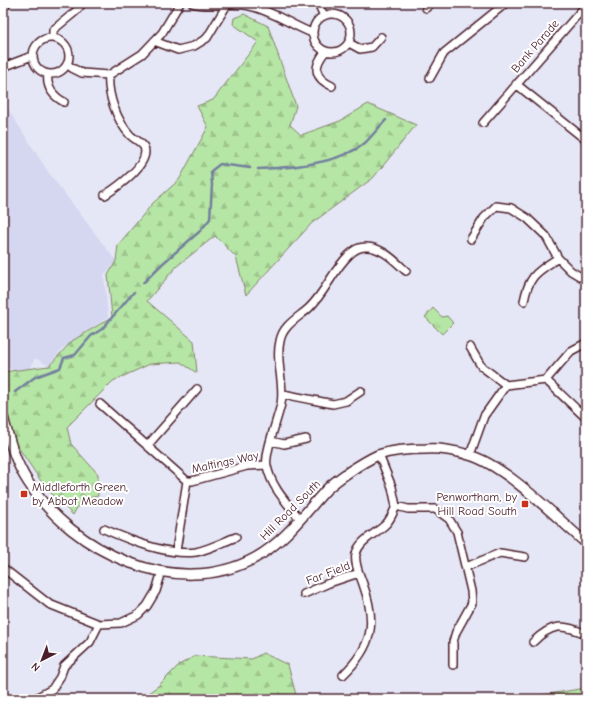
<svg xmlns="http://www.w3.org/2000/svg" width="589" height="702" viewBox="0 0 589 702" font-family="'Comic Neue',sans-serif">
<defs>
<pattern id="grass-tufts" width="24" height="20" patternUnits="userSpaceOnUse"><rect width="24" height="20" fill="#b6e6a5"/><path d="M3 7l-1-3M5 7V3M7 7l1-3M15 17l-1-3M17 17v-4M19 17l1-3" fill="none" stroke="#9ec58e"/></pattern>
<pattern id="forest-firs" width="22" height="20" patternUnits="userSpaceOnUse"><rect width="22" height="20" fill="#b6e6a5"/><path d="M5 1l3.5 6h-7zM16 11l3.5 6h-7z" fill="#9ec58e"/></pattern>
</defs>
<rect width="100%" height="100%" fill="#e6e7f6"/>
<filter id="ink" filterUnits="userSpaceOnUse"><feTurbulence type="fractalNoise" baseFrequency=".025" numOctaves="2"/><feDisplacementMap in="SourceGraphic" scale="8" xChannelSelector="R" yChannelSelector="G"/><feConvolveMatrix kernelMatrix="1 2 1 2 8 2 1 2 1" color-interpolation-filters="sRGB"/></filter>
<g filter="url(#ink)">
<path fill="#d5d6f0" d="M6,106L49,173L116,261L104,275L108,317L62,349L49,366L35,358L30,369L15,371L7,367L3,361V110Z"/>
<path fill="url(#grass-tufts)" stroke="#808268" d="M433,308L442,317L447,316L453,323L442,334L425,317Z"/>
<path fill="url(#forest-firs)" stroke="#808268" d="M244,14L268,26L296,106L290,125L301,135L340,121L368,104L416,125L373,178L312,223L246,295L236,257L215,236L177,266L147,301L194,341L197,373L180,362L150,364L113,381L67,427L71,444L98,474V496L81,500L73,515L45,487L16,444L3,408V372L49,366L72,341L112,317L108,275L116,261L118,245L153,203L179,180L208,127L197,106L213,100L258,42L233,24L234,18Z
M263,653L288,665L297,699H140L158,686L179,665L195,656L252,659Z
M586,688V699H518Z"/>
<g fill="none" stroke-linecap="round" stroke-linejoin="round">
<path stroke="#737f9e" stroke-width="2.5" d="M258,169C290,168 339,164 365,143C372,136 379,127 386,120
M143,283L162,264L199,232L210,219L212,185L211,171L220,164L250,168
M15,392L35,377L60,368L64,358L75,355L91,336L102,329L134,292"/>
<g stroke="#4a1f2b" stroke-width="10">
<path id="minor" d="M192,3C205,8 232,2 250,6C273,11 291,25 312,33
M318,3L324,16
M426,8L431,3
M313 33a19 19 0 1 1 38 0a19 19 0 1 1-38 0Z
M33 56a18 18 0 1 1 36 0a18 18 0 1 1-36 0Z
M53,38V30L75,12L83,3
M154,41L178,50L194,46L207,38L228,3
M349,43L360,49L372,47L381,37
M325,52C313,67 314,78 332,86
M67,64L72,68L82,73L109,75L142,54L162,33L180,3
M3,67L32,56
M48,74C46,87 53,96 64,102
M430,78L444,53L506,3
M516,84L586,140
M483,123L586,5
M105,195C116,188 151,164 144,147C141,142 134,139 130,135C117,121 107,94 109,75
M471,239L484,218L496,206L511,208L527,218L546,236L558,258L571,271L586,280
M524,301C529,275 537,272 558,258
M470,347L481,366L506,385
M546,380L586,418
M283,394L333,404L346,401L361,391
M100,404L187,481
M271,441L284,444L306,439
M147,446L197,389
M379,455L392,487L396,506
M470,455L484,416L506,385L546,380L571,351L586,343
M187,481H192L247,466L266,465
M300,519C287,503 271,487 267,466C264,454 278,418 281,404C285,383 275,362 280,341C283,325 298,318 309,308C325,293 333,270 349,255C354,250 358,247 365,247C381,246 395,261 406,271
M104,529C129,540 168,556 196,552C210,549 223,542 236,537
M176,551L187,481
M466,567L500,553L525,557
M3,568L49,604L99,624L121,623L138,615L147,606L156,591L162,571
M304,594L329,583L359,573
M533,642C552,623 563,624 586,634
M343,675C373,646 377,623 363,584C360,575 354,564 356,554C359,540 376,534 386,524C391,519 393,513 396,506L408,509H435L449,519L457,532L471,591L472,603L456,632L453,642V665
M34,699L52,689L60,677L64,666L90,642L99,624"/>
</g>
<g stroke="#4a1f2b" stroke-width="12">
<path id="tertiary" d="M3,6L6,3
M3,417C9,439 15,462 28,482C73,552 176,601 255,558C284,542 304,514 326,490C338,478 363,462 378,455C393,450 410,449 426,449C439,448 457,451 469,455C505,465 557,518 586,543"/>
</g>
<use href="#minor" stroke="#fff" stroke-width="7"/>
<use href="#tertiary" stroke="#fff" stroke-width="9"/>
</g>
</g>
<g fill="#c8321e" stroke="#fff" stroke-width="1.5">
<rect x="20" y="490" width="8" height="8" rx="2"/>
<rect x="521" y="500" width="8" height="8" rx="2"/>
</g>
<g text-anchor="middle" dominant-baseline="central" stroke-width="4" stroke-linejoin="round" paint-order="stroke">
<g font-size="12" fill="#4a1f2b" stroke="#fff">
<text transform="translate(535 46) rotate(-49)">Bank Parade</text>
<text transform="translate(225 462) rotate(-12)">Maltings Way</text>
<text transform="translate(290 510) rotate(-45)">Hill Road South</text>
<text transform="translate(328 573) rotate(-21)">Far Field</text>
</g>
<g font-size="12" fill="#4a1f2b" stroke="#fff" text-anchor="start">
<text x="32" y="487">Middleforth Green,<tspan x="32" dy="14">by Abbot Meadow</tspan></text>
<text x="517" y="497" text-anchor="end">Penwortham, by<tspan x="517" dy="14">Hill Road South</tspan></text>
</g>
</g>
<rect width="589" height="702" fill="none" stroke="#fff" stroke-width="16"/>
<rect x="8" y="8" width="573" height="686" fill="none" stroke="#4a1f2b" stroke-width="1.5" filter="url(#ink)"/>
<g transform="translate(42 660) rotate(222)" stroke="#ffffff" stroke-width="3" paint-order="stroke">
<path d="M0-3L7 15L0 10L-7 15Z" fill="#4a1f2b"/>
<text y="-6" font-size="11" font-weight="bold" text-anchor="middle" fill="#4a1f2b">N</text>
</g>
</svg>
